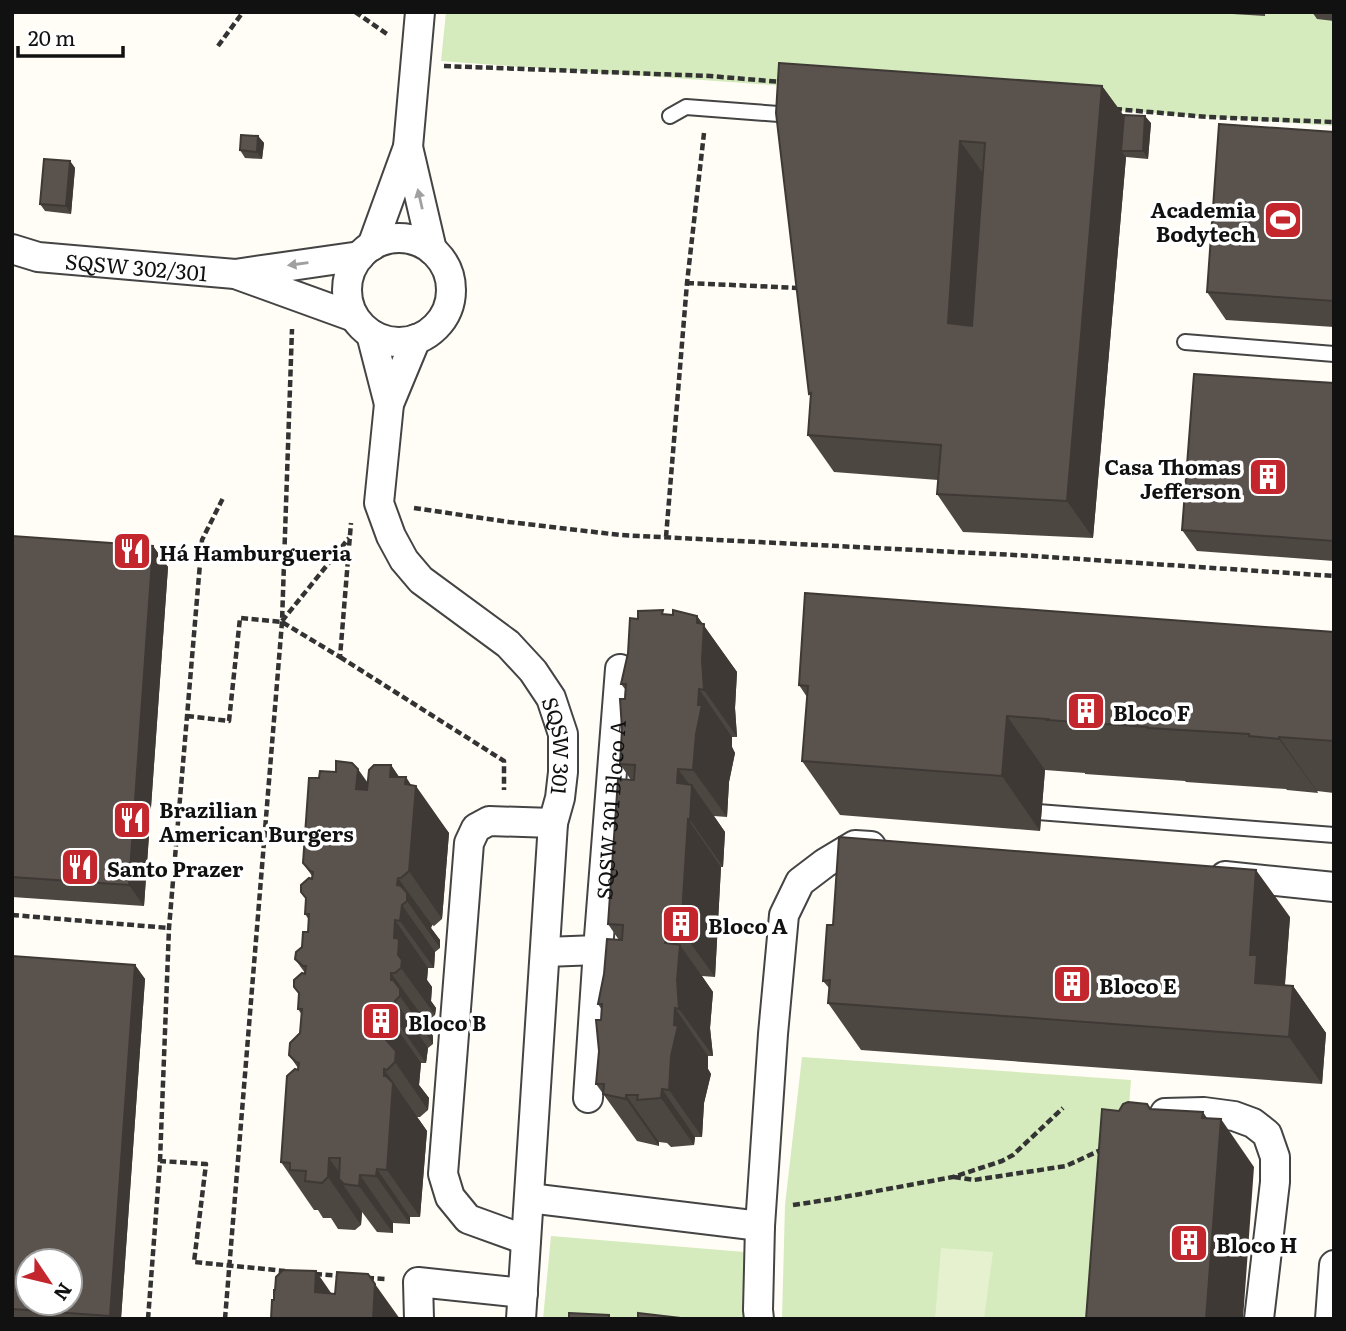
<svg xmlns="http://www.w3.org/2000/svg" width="1346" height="1331" viewBox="0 0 1346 1331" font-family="Literata,serif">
<rect width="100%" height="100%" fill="#fffdf5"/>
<path fill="#d5ebbd" d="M446,12H1334V126L441,61Z
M802,1057L1131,1080L1113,1319H782L785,1205Z
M551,1236L757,1253L751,1319H543Z"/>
<path fill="#e6f2cf" d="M941,1248L993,1252L984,1319H935Z"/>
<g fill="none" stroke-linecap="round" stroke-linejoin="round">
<g stroke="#444" stroke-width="18">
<path id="lane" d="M670,116L686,107L792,115
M1185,342L1334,354
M1025,811L1334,835"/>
</g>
<g stroke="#444" stroke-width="32">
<g id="street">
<path d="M408,147L432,250"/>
<circle cx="399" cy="290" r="52"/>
<path d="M372,246L408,147L420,12"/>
<path id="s1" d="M12,249L38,257L235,274L360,256"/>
<path d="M238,275L354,317"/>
<path d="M371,334L389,404"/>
<path id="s2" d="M416,339L389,404L379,503L391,536L404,560L421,580L508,644L533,671L551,698L563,734V772L560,798L553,823L521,1319"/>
<path d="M1225,876L1334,887"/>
<path d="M545,952L598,950"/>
<path id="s3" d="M588,1098L598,950L620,669"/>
<path d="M1165,1113L1204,1112L1234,1116L1253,1123L1267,1134L1275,1157V1182L1259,1319"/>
<path d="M529,1198L760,1226"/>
<path d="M526,1240L468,1219L450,1197L443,1174L469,843L476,828L489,821L553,823"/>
<path d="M419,1319L418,1282L523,1293"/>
<path d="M759,1319L758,1310L760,1226L773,1034L784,915L800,882L825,863L855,845L871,846"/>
<path d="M1330,1319L1334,1265"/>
</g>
</g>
<path stroke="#333" stroke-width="4.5" stroke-dasharray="7 3.5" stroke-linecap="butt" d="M355,12L387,34
M218,46L243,12
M444,66L710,76L782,82
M1115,109L1208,117L1334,122
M687,283L800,288
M414,508L509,522L620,535L1034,556L1334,576
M666,537L687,283L704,133
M282,621L349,538
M340,657L504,761V790
M187,716L229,721L240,618L282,622L340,657L351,523
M12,915L169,928
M160,1161L169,928L202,540L224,496
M954,1177L974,1180L1066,1166L1105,1148
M793,1205L833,1199L953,1177L1002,1161L1013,1155L1063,1108
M315,1274L341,1276
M367,1278L386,1279
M148,1319L160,1161L206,1164L194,1262L285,1271
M225,1319L282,622L292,329"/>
<use href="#lane" stroke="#fff" stroke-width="14"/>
<use href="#street" stroke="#fff" stroke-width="28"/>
</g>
<path fill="#4d4742" d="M1200,12H1265V16Z
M1312,12H1334V21L1317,19Z
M1102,86L1124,116L1151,123L1148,159L1126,157L1093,538L963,532L937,494L938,480L834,472L808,435L811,396L809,394L776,113Z
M1334,132V327L1226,320L1207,292Z
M258,136L264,143L262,159L245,158L240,150Z
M70,161L75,168L71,214L45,211L40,204Z
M1334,383V561L1197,551L1182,530Z
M12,536L153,546L168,567L144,906L12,897Z
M666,614L697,616L737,672L735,708L737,737H732V747L735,753L729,782L727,817L714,816L725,832L723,867H721L715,977L702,976L713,992L710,1028L713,1056H708V1069L711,1074L704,1103L702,1137H695L694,1145L671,1147L667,1143L659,1142V1146L637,1141L596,1084L602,1010L598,1004L619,940L608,924L631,780L620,764L625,689L621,684L638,619Z
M1334,632V793L1317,791L1318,793L1287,790L1286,789L1186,782L1185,781L1085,774V773L1045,770L1040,831L840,815L802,761L807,697L799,685Z
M391,765L399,777L411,785L449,833L442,919L434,926L432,925L431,928L440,940V948L435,952L434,968H428L427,980L432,987L431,1001L436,1008L435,1015L428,1021L425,1020L424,1023L433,1036V1044L428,1048L426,1063H421L419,1085L429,1098L428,1110L420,1117H417L427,1131L420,1217H410V1224L393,1223V1233L377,1232L362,1212L361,1225L355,1230L338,1229L331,1218H323L318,1210H314L281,1162L298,1068L289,1055L300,1033L302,1015L298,1009L305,973L295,959L308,932L309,920L305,914L312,876L303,863L368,783Z
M1290,917L1285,985L1293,986L1326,1033L1322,1084L861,1050L828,1003L829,988L823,981Z
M12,956L135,965L145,979L121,1319H12Z"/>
<path fill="#3f3936" d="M1102,86L1129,123L1121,151L1126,157L1093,538L1067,501Z
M1145,116L1151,123L1148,159L1143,151Z
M258,136L264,143L262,159L257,152Z
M960,141L987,179L974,361L948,323Z
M70,161L75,168L71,214L66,206Z
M153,546L168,567L144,906L129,885Z
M697,616L737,672L735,708L737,737L704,690L697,623Z
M699,689L732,737V747L735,753L729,782L727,817L693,770Z
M1007,716L1045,770L1040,831L1002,776Z
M1279,737L1317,791L1318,793L1279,739Z
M391,765L414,799L405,784L406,777L415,791L416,786L449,833L442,919L409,871L390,777Z
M358,769L392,817L356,789Z
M678,769L692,788V785L725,832L723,867L690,820L677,783Z
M688,819L721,867L715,977L681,930Z
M1256,870L1290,917L1284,994L1255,983L1250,955Z
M398,878L432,925L431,928L440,940V948L407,901L397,885Z
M402,905L435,952L434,968L400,921Z
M395,920L428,968L427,980L432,987L431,1001L436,1008L435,1015L401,968L394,938Z
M666,929L680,948V945L713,992L710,1028L713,1056L679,1009L665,943Z
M135,965L145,979L121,1319H111L110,1316Z
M391,973L425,1020L424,1023L433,1036V1044L400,996L391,980Z
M1293,986L1326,1033L1322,1084L1289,1037Z
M395,1001L428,1048L426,1063L393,1016Z
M675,1008L708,1056V1069L711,1074L704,1103L702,1137L669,1090Z
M388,1016L421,1063L419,1085L429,1098L428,1110L395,1062L386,1040Z
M384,1069L427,1131L420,1217L387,1170Z
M662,1089L695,1137L694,1145L661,1098Z
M626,1095L659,1142V1146L626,1099Z
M1203,1112L1219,1136L1221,1119L1254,1167L1243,1319H1206Z
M329,1158L348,1185L339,1179L362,1212L361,1225L328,1177Z
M377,1169L410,1217V1224L376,1176Z
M360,1175L393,1223V1233L359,1186Z
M316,1271L349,1319L315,1292Z
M375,1284L400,1319H373Z"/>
<path fill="#5a524d" stroke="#3f3936" stroke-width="2" fill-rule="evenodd" d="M779,63L1102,86L1067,501L937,494L941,445L808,435L811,393L809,394L776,113ZM960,141L985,143L972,326L948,323Z
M1124,115L1145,116L1143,151H1121Z
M1219,124L1334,132V301L1207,292Z
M241,135L258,136L257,152L240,150Z
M44,159L70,161L66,206L40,204Z
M1194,374L1334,383V541L1182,530Z
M12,536L153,546L129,885L12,877Z
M805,593L1334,632V741L1279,737V739L1249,736V734L1148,728V727L1047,720L1048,719L1007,716L1002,776L802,761L808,686L799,685Z
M663,610L662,614L673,615V610L697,616V623L704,624L702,660L704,690L699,689L698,705H702L696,734L693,770L678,769L677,783L692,785L690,820L688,819L681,930L666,929L665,943L680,945L677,980L679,1009L675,1008L674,1025L678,1026L671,1056L669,1090L662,1089L661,1098L637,1100L638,1095H626V1099L603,1094L604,1084H596L599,1051L596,1020H601L602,1004H598L604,974L607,939L622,940L623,925L608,924L618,779L634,780L635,765L620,764L622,729L620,699H625L626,684H621L628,653L630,618L638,619V611Z
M336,761L352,763L358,769L356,789L367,790L369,770L374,765H391L390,777H406L405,784L416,786L409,871L401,878H398L397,885L401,886L407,893V901L402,905L400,921L395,920L394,938L399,939L398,955L402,960L401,968L395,973H391V980H393L400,989V996L395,1001L393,1016H388L386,1040L396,1051L395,1062L387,1070L384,1069V1076H386L393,1083L387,1170L377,1169L376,1176L360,1175L359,1186L344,1184L339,1179L340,1158H329L328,1177L322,1183L305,1181L306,1171L290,1170V1163L281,1162L287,1076L295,1069L298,1070L299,1063L296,1062L289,1055L290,1043L300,1033L302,1009H298L299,993L294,987V980L302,973L305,974L306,966H303L295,959L296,952L302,947L303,932H308L309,914H305L306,898L301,892V885L309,878L312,879L313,872L310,871L303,863L309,778H319L320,771L336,772Z
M839,837L1256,870L1250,955H1257L1255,983L1293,986L1289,1037L828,1003L830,980L823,981L827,925H833Z
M12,956L135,965L110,1316L12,1309ZM28,1261H70V1303H28Z
M1128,1102L1147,1104L1150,1109L1203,1112L1202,1118L1221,1119L1206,1319H1086L1102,1109L1119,1111L1123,1104Z
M283,1270L316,1271L315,1292L335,1294L337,1272L368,1274L375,1284L373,1319H271L272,1300H274V1290H275L276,1277Z
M569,1313L609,1315V1319H569Z
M638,1313L680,1318V1319H638Z"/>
<defs><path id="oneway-solid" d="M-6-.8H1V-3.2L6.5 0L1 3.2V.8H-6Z" transform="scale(1.75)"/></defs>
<g fill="#a0a0a0">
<use href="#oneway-solid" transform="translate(420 199) rotate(-103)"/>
<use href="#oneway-solid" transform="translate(298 264) rotate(172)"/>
</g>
<defs>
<g id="stadium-square" transform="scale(2.0125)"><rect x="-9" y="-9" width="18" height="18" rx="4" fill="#c4262e" stroke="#fff"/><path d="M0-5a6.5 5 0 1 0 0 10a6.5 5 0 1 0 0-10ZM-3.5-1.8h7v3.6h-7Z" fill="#fff"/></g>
<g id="building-square" transform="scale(2.0125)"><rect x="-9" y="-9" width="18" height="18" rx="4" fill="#c4262e" stroke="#fff"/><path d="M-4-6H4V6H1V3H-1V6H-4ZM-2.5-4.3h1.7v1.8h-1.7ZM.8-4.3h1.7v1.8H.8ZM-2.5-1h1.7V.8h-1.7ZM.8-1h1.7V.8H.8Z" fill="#fff"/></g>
<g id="restaurant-square" transform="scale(2.0125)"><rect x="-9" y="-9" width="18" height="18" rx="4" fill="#c4262e" stroke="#fff"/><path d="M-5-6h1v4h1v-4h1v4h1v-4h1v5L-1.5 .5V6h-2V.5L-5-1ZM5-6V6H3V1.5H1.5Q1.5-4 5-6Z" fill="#fff"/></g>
</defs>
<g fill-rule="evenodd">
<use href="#stadium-square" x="1283" y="220"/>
<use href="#building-square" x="1268" y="477"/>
<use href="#restaurant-square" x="132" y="551"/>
<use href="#building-square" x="1086" y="711"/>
<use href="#restaurant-square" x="132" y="820"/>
<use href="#restaurant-square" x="80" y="867"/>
<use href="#building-square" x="681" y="924"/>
<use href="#building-square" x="1072" y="984"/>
<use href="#building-square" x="381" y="1021"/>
<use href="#building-square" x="1189" y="1243"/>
</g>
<g text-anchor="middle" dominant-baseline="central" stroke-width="7" stroke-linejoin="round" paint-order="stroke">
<g font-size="21" font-weight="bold" fill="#111" stroke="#fff" text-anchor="start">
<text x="1256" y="208" text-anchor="end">Academia<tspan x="1256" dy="24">Bodytech</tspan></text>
<text x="1241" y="465" text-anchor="end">Casa Thomas<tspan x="1241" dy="24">Jefferson</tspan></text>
<text x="159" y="551">Há Hamburgueria</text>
<text x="1113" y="711">Bloco F</text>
<text x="159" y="808">Brazilian<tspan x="159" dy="24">American Burgers</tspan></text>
<text x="107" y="867">Santo Prazer</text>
<text x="708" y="924">Bloco A</text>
<text x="1099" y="984">Bloco E</text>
<text x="408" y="1021">Bloco B</text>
<text x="1216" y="1243">Bloco H</text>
</g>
<g font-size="21" fill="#111" stroke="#fff">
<text stroke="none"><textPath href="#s1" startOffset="126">SQSW 302/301</textPath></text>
<text stroke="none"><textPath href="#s2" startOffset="485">SQSW 301</textPath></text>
<text stroke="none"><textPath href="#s3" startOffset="289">SQSW 301 Bloco A</textPath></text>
</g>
</g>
<rect width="1346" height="1331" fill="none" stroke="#111111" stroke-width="28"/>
<g transform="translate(49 1282) rotate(125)"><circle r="33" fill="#ffffff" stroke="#a0a0a0" stroke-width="2"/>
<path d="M0-5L12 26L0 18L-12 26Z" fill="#c4262e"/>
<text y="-10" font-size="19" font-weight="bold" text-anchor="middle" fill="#111111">N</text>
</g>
<path d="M18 46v10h105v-10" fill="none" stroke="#111111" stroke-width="3.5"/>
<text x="28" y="46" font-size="21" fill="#111111" stroke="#ffffff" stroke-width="5" paint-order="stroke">20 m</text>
</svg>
